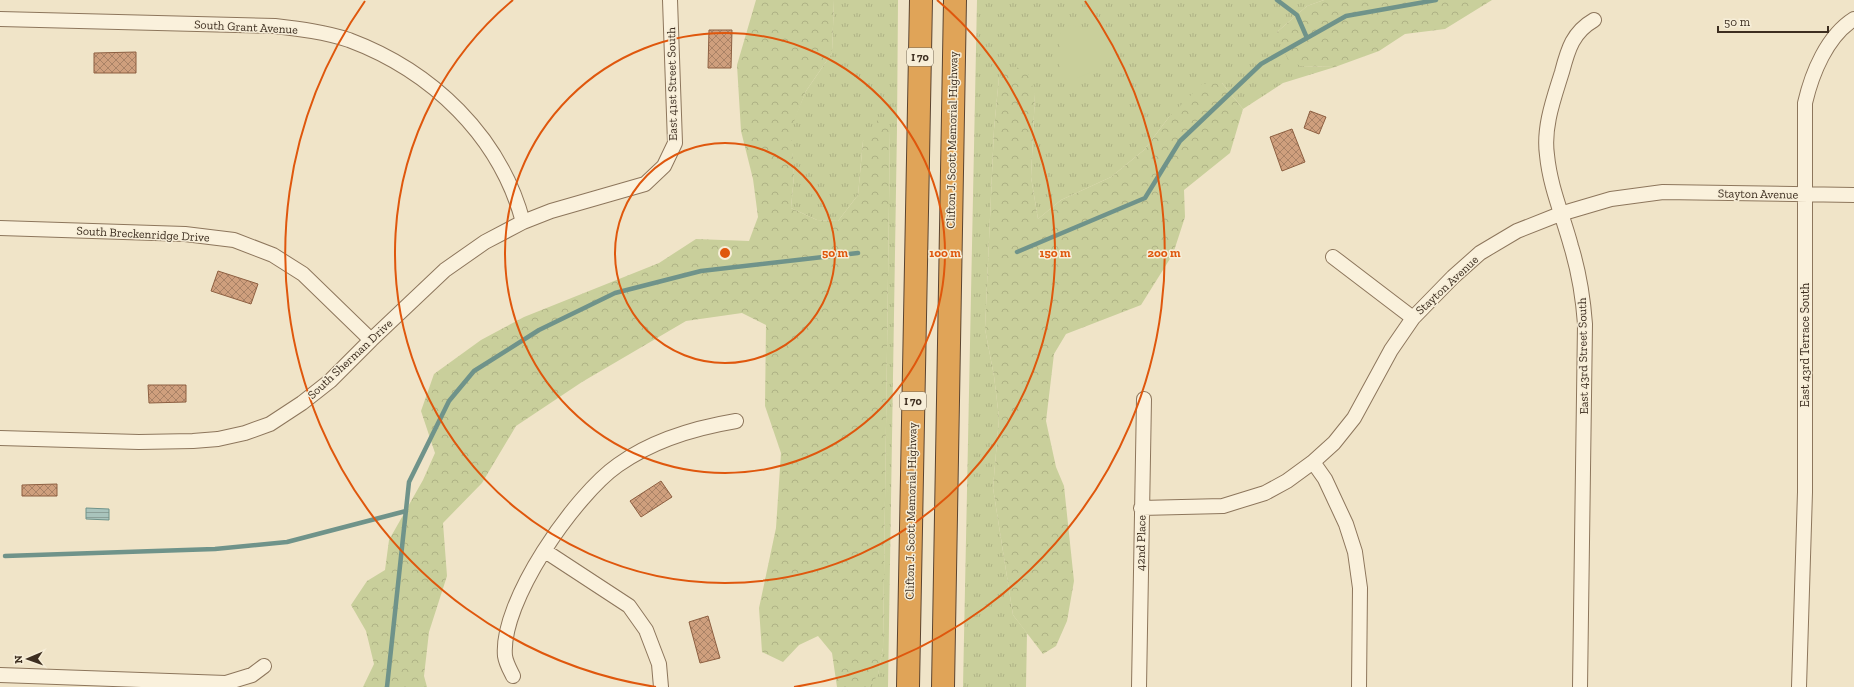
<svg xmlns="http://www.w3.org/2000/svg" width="1854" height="687" viewBox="0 0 1854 687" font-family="'Zilla Slab',serif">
<defs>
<pattern id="grass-tufts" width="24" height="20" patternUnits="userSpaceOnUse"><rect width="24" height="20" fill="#c9cf9b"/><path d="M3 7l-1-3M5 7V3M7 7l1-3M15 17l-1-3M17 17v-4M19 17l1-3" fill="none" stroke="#aeb285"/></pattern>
<pattern id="forest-crowns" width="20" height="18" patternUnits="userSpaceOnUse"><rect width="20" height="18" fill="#c9cf9b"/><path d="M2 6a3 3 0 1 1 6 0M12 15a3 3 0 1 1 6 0" fill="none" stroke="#aeb285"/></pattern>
<pattern id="water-rules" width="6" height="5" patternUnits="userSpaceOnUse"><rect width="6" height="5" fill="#a9c4bc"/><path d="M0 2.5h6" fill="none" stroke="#8ba098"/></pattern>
<pattern id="building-cross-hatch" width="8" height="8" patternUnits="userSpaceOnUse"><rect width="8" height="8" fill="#cf9f7d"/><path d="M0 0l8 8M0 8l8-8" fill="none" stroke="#a98266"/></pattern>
</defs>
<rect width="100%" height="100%" fill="#f0e4c8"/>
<path fill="url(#grass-tufts)" d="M834,0H898L897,129L888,687H869L878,674L883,648L890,129L863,141L858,195L838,221L817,220L791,208L794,175L790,129L806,91L832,53Z
M977,0H1324L1307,6L1277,32L1301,66L1335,67L1283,83L1243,109L1222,83L1169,117L1144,150L1111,177L1061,200L1038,219L1031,177L1035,94L999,77L994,129L985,329L994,376L999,418L993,488L1013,615L1027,633L1026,687H963Z"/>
<path fill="url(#forest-crowns)" d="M756,0H834L832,53L806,91L791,129L794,175L791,208L817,220L838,221L858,195L863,141L878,119L890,129L883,648L878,675L869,687H837L832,653L818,636L799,645L783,662L762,652L759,608L776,528L781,453L765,406L766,325L742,313L686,321L582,382L516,426L482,483L443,523L447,576L429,632L424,676L427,687H363L374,664L366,631L351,605L367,581L385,570L389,540L423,480L435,453L421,411L434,374L481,340L524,317L659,263L696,239L749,241L758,217L753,179L741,131L737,65Z
M1324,0H1492L1445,29L1405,34L1379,51L1335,67L1301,66L1288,60L1277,32L1307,6Z
M1025,64L1035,94L1031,177L1038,219L1061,200L1111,177L1144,150L1169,117L1202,84L1222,83L1243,109L1230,153L1184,190L1185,217L1173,254L1141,305L1066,334L1054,354L1046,421L1056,467L1064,486L1074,581L1067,621L1056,646L1043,654L1013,615L993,488L999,418L994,376L985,329L994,129L999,77Z"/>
<path fill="#c9cf9b" d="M1068,25L1118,33L1113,55L1097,70L1077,78H1060V34Z"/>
<path fill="url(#water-rules)" stroke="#6f938a" d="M86,508L109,509V520L86,519Z"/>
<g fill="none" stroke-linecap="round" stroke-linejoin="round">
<path stroke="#6f938a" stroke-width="4.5" d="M1277,0L1297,15L1307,38
M1017,252L1145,198L1180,141L1261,64L1346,16L1436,0
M5,556L215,549L287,542L406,511
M387,687L409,482L449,401L474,371L539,330L615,293L701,271L858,253"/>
</g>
<path fill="url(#building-cross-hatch)" stroke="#8d5f41" d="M709,30H732L731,68H708Z
M136,52V73H94V53Z
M1310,111L1326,117L1319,134L1304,128Z
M1292,129L1305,162L1282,171L1270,137Z
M218,271L258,284L251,304L211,291Z
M148,385H186V402L149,403Z
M661,481L672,497L641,517L630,501Z
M57,484V496H22V485Z
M708,616L720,658L700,663L689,622Z"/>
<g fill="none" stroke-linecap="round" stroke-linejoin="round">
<g stroke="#8d765c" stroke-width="16">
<path id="street" d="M0,19L275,26C300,29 325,32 349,40C432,71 500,136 523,222
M0,228L185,234L234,240L273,255L303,274L371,340
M1333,257L1413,318
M0,438L139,442L193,441L218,439L245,433L270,424L302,403L330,381L371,340L445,270L485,242L523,222L551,211L645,184L664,166L675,143L670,0
M1313,462L1325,479L1346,524L1355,552L1360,588L1359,687
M1141,508L1223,506L1265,493L1287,481L1313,462L1334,443L1354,418L1391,350L1413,318L1453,277L1480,253L1517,231L1560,214L1611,199L1663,192L1854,195
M545,551L629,606L646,630L659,664L661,687
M0,675L226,683L252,675L264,666
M513,676C510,670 506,663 505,656C500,602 575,495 618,465C653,440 694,428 736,421
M1139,687L1144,399
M1580,687L1585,324C1583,297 1579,272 1571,246C1563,216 1550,187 1547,155C1543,127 1554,98 1562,72C1568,49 1573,32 1594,20
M1799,687L1805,492V103C1812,73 1827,36 1854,19"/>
</g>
<g stroke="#5b4430" stroke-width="24">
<path id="highway" d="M908,687L921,0
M943,687L955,0"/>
</g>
<use href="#street" stroke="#faf1dc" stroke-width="14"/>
<use href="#highway" stroke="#e0a458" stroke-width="22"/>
</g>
<g fill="none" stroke="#df570d" stroke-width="2">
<circle cx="725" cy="253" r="110"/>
<circle cx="725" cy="253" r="220"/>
<path d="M937 0A330 330 0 1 1 513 0"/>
<path d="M656 687A439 439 0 0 1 365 1M1085 1A439 439 0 0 1 794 687"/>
</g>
<g text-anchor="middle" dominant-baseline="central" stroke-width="3" stroke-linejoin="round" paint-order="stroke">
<g fill="#f7eed8" stroke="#756857" stroke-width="1">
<rect x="907" y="48" width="26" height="18" rx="3"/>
<rect x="900" y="392" width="26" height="18" rx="3"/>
</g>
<g font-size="11" font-weight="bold" fill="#3d2e20">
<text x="920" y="57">I 70</text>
<text x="913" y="401">I 70</text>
</g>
<g font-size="12" fill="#3d2e20" stroke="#f7eed8">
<text transform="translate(246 27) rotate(3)">South Grant Avenue</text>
<text transform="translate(672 84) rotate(-91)">East 41st Street South</text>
<text transform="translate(952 140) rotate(-89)">Clifton J. Scott Memorial Highway</text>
<text transform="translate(1758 194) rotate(1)">Stayton Avenue</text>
<text transform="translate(143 234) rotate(3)">South Breckenridge Drive</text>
<text transform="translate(1447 285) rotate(-43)">Stayton Avenue</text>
<text transform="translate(1805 345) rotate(-90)">East 43rd Terrace South</text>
<text transform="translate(1583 356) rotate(-91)">East 43rd Street South</text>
<text transform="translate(350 359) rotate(-43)">South Sherman Drive</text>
<text transform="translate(911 511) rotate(-89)">Clifton J. Scott Memorial Highway</text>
<text transform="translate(1141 543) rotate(-89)">42nd Place</text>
</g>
</g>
<circle cx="725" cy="253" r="6" fill="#df570d" stroke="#f7eed8" stroke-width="2"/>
<g font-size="12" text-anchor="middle" font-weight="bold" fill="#df570d" stroke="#f7eed8" stroke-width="3" stroke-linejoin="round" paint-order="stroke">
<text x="835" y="257">50 m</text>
<text x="945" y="257">100 m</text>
<text x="1055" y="257">150 m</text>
<text x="1164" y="257">200 m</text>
</g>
<g transform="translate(28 659) rotate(268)" stroke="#f7eed8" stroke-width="3" paint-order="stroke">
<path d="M0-3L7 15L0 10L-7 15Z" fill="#3d2e20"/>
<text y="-6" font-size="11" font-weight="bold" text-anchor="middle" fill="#3d2e20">N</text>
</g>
<path d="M1718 26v6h110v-6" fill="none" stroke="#3d2e20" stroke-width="2"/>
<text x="1724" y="26" font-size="12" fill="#3d2e20" stroke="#f7eed8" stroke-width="3" paint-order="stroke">50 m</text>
</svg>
